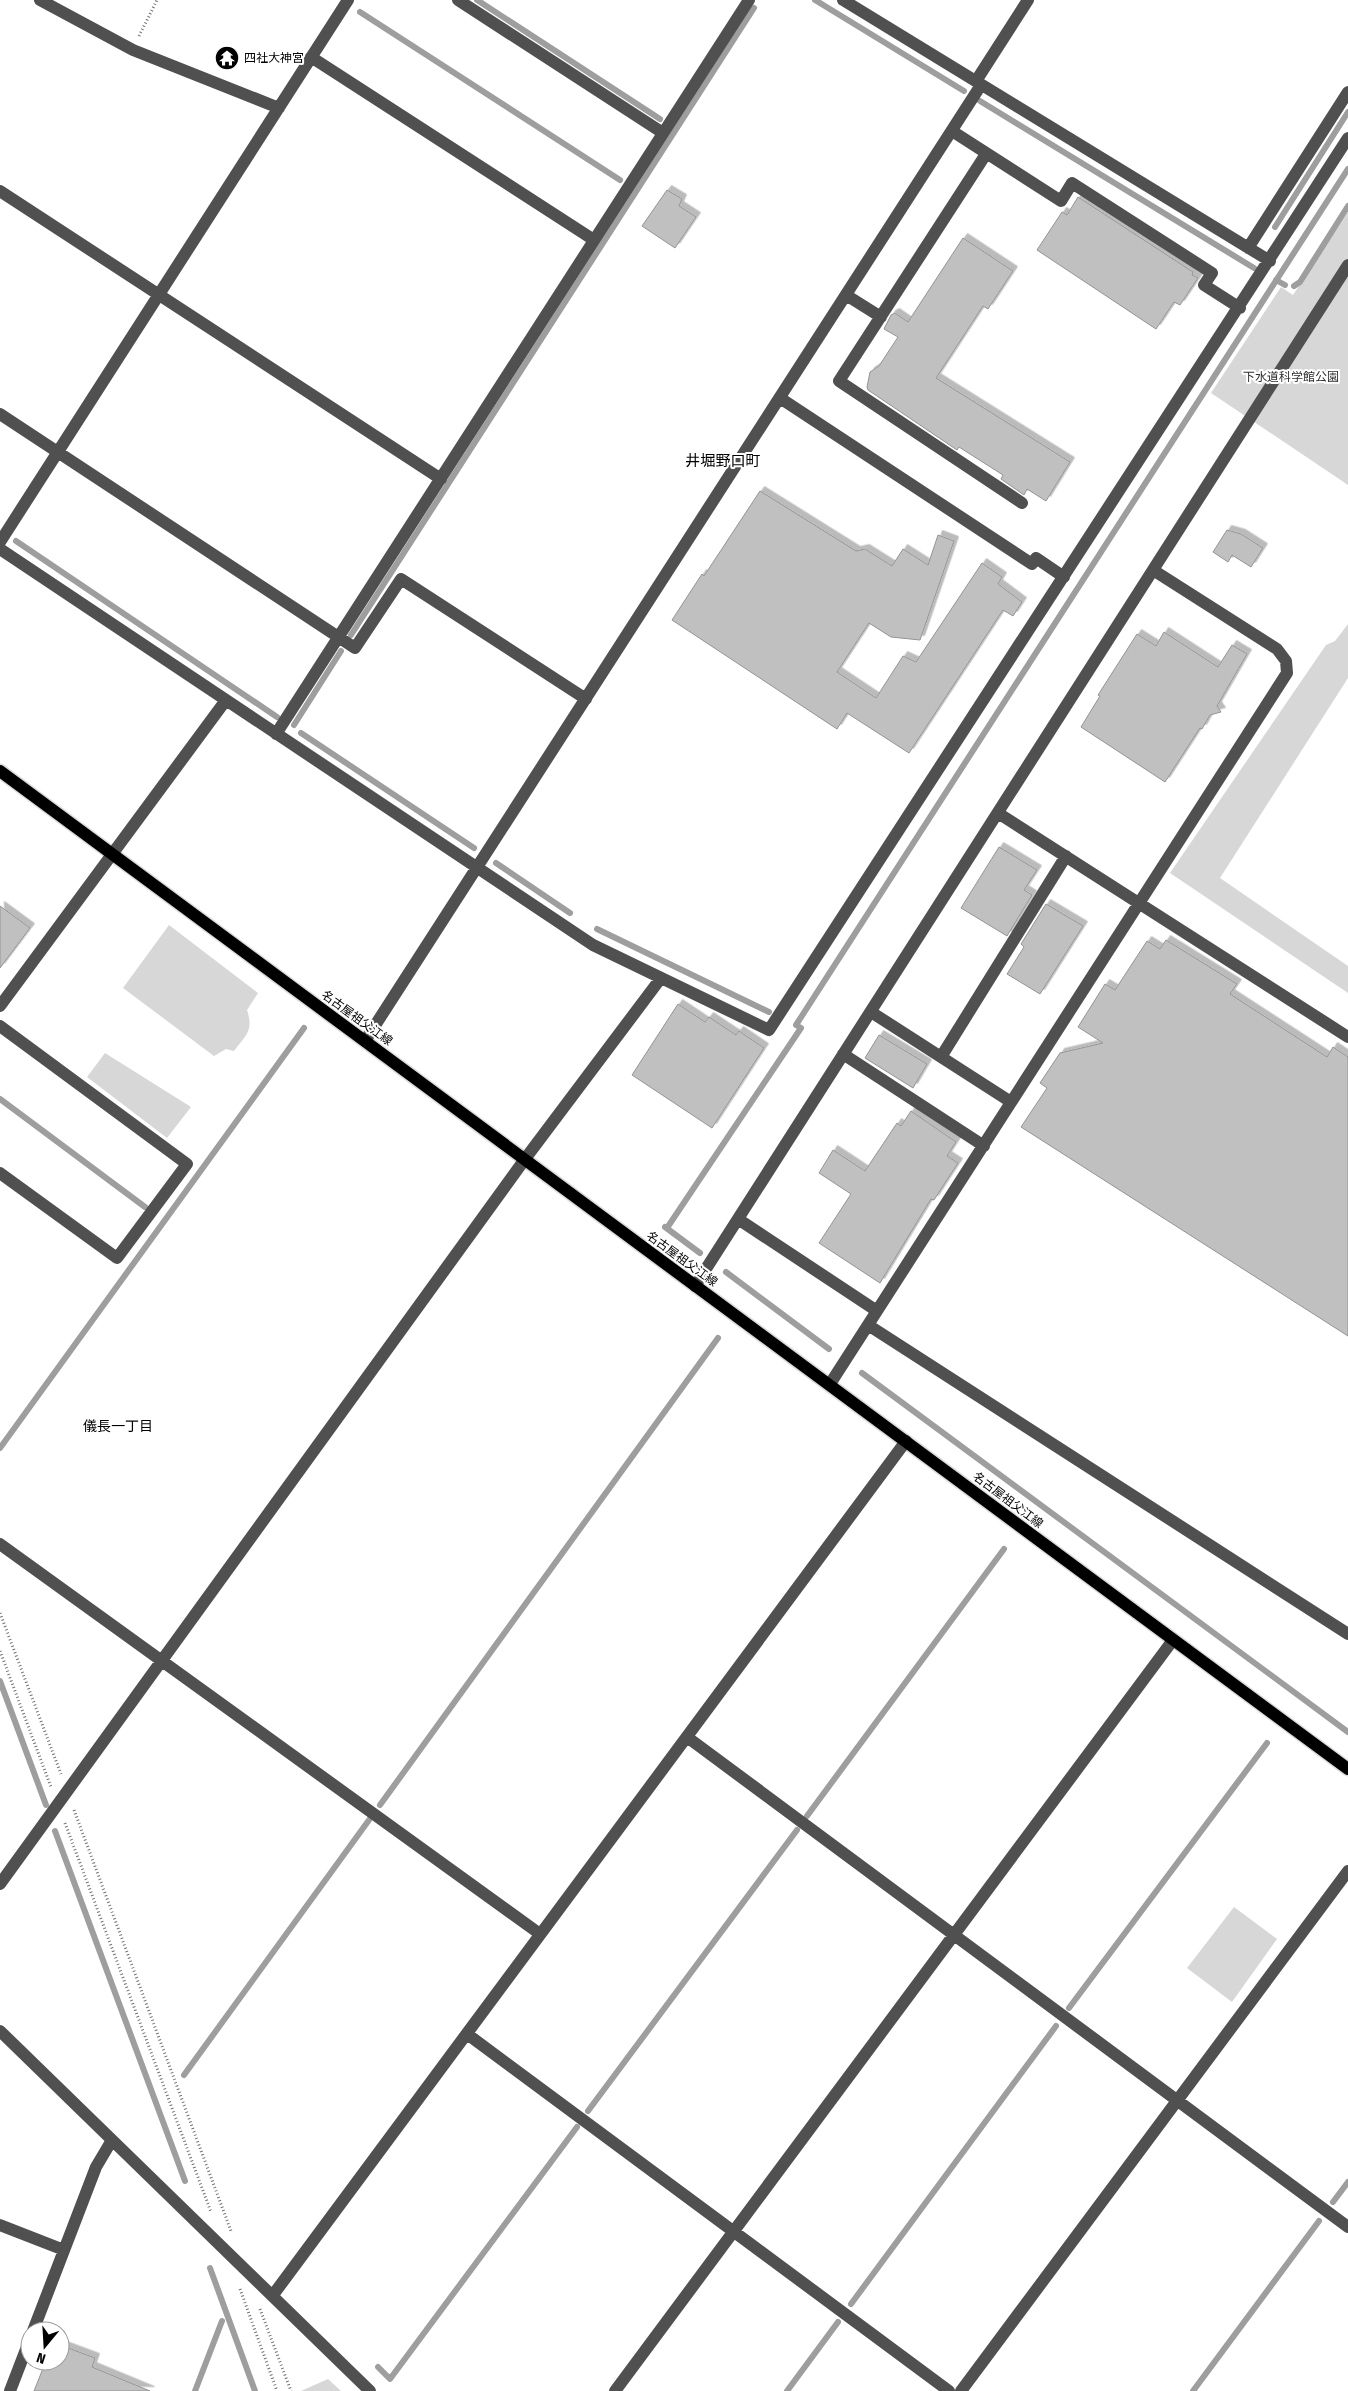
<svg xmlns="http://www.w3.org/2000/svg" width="1348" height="2391" viewBox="0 0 1348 2391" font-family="'Fira Sans Condensed','Noto Sans JP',sans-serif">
<defs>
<filter id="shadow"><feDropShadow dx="4.5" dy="-4.5" stdDeviation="0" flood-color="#0004"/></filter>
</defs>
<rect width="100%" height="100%" fill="#fff"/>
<path fill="#d7d7d7" d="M1348,212V485L1211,393L1281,287L1293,295Z
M1348,624V678L1220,878L1348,966V993L1170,873L1326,645L1335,641Z
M169,925L258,993L247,1010C254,1031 246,1035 234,1051L226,1049L214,1056L123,988Z
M105,1053L191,1107L167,1138L87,1077Z
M1234,1907L1277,1939L1232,2002L1187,1968Z
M328,2379L341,2391H301Z"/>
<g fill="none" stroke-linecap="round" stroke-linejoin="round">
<path stroke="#9e9e9e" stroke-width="6" d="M477,0L660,119
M815,0L964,91
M360,12L620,180
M980,101L1254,268
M1275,227L1348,112
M1276,280L1285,285
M1294,286L1300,282L1348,206
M16,541L277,717
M351,635L754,8
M294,725L341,651
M301,733L474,848
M496,863L570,913
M597,929L769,1012
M0,1099L145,1207
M665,1227L700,1253
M667,1228L801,1028L796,1025L1348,169
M726,1272L829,1349
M862,1373L1348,1732
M0,1448L304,1028
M0,1681L46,1805
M380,1805L718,1338
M807,1816L1004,1549
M55,1831L185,2181
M1069,2008L1267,1743
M184,2075L369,1820
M588,2111L797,1830
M1333,2202L1348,2182
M210,2268L255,2391
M851,2304L1056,2026
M378,2367L390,2379L577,2127
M195,2391L222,2321
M787,2391L838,2322
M1193,2391L1319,2221"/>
</g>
<path fill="#c0c0c0" stroke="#949494" filter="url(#shadow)" d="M667,190L682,199L679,206L696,217L675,248L642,226Z
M1078,197L1193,272L1192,275L1198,278L1180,305L1174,302L1156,329L1037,250L1062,212L1067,215Z
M963,238L1013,271L988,309L983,306L936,378L1070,462L1046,501L1027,489L1024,495L1001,479L1003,475L959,447L957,450L868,390L867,387L870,372L879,366L898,337L884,329L891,315L895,313L908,322Z
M760,491L856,551L865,549L892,566L903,549L928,565L938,535L954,541L920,640L891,637L869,623L837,672L876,698L903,656L916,662L982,563L1002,577L998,584L1022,602L1013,616L1003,610L909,753L847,713L837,729L672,620L702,574L704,576Z
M1227,530L1241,534L1263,548L1251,567L1232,555L1228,562L1213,552Z
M1164,632L1218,667L1232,645L1247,654L1217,706L1221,712L1210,715L1202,729L1200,728L1165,782L1081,727L1100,696L1098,695L1137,634L1156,646Z
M999,847L1037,870L1024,890L1032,895L1007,936L961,908Z
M1046,904L1083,926L1040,994L1007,974L1024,947L1021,944Z
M0,906L30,928L0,968Z
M1166,940L1237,984L1230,994L1327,1057L1333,1047L1348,1057V1336L1021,1127L1047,1088L1040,1083L1060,1053L1103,1043L1078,1027L1105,984L1115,990L1147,941L1160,949Z
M678,1004L705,1022L709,1017L736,1035L739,1031L764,1048L712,1128L632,1075Z
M879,1035L927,1064L913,1088L865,1058Z
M911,1111L956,1142L947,1156L958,1163L934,1200L931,1199L880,1283L819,1243L851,1194L819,1173L833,1150L865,1171L897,1123L901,1126Z
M60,2345L95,2358L92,2367L150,2391H34L46,2361H60Z"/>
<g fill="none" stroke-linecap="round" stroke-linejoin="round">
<g stroke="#dbdbdb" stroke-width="15">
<path id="major" d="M0,771L1348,1769"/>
</g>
<path stroke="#727272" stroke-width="3" stroke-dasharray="1 2.5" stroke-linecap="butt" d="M139,36L157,0
M0,1613L61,1774
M0,1651L51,1787
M74,1810L231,2231
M65,1823L211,2212
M240,2289L277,2391
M260,2309L291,2391"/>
<path stroke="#505050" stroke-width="12" d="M40,0L133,50L279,108
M458,0L663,133
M843,0L1270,261
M311,57L594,240
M976,81L1028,0
M952,131L1061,201L1072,183L1212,273L1204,285L1240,308
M986,154L839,381L1022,503
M0,191L441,479
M1248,248L1348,92
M846,295L881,317
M780,398L1032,564L1036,558L1064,577
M0,414L355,648L401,579L586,699
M0,542L348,0
M0,549L593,945L769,1030L1348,138
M276,734L749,0
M998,813L1348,1037
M0,1006L226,700
M871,1012L1011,1102
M0,1026L187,1164L117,1258L0,1173
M365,1041L981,85
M843,1054L984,1146
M941,1057L1066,856
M738,1219L877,1311
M695,1286L1348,265
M868,1325L1348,1634
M830,1384L1287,673L1286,661L1277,649L1153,570
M0,1544L540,1934
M687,1737L1348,2227
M0,1884L525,1159L661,978
M0,2031L370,2391
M467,2034L949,2391
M0,2225L64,2250
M273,2295L906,1441
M33,2331L96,2167L112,2140
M10,2391L30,2339
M615,2391L1173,1640
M961,2391L1348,1871"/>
<use href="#major" stroke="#000" stroke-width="12"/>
</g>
<defs>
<g id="temple-disc" transform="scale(1.25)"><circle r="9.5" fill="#000" stroke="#fff"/><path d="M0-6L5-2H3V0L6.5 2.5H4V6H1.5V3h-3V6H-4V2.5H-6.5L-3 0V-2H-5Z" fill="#fff"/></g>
</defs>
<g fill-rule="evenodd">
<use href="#temple-disc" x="227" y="58"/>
</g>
<g text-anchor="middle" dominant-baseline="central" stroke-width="4" stroke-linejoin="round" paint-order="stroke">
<g font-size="12" fill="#000" stroke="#fff" text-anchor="start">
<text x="244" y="58">四社大神宮</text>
</g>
<g font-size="12" fill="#2e2e2e" stroke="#fff">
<text x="1291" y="377">下水道科学館公園</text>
</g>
<g font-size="12" fill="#000" stroke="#fff">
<text transform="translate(357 1018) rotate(36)">名古屋祖父江線</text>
<text transform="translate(682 1259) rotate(36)">名古屋祖父江線</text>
<text transform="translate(1008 1500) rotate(37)">名古屋祖父江線</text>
</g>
<g font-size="14" fill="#000" stroke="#fff">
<text x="118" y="1426">儀長一丁目</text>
</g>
<g font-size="15" fill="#000" stroke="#fff">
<text x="723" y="461">井堀野口町</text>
</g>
</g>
<g transform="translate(45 2346) rotate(198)"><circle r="24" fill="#ffffff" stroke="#999999"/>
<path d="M0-4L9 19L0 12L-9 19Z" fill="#000000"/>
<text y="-8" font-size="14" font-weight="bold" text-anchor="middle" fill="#000000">N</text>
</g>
</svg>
